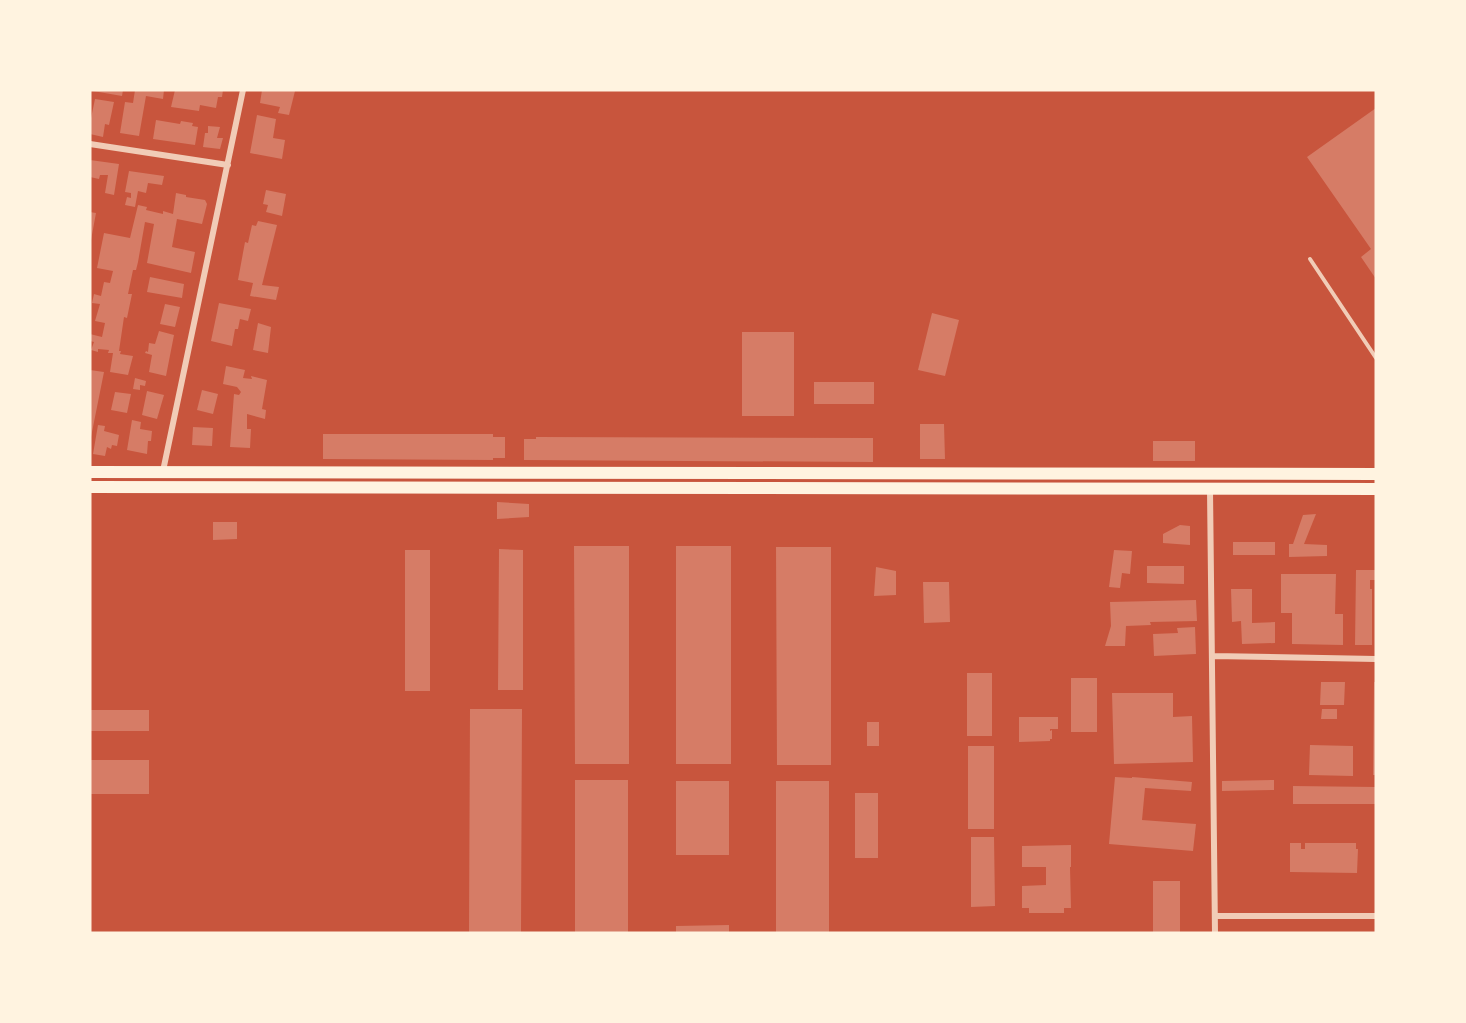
<svg xmlns="http://www.w3.org/2000/svg" width="1466" height="1023" viewBox="0 0 1466 1023" font-family="Barlow,sans-serif">
<rect width="100%" height="100%" fill="#c8553d"/>
<path fill="#d67c66" d="M93,90H123L122,96L93,91Z
M135,90H164L163,99L146,96L139,136L120,133L125,102L133,103Z
M175,90H223L222,97H218L216,108L200,105L199,111L171,107Z
M262,90L295,91L289,115L278,113L280,107L260,103Z
M95,99L114,102L109,125L105,124L103,137L90,134V123Z
M1376,108V279L1361,257L1371,249L1307,157Z
M257,115L276,119L273,138L285,140L282,159L250,153Z
M156,120L180,124L181,121L193,123L192,126L198,127L195,145L153,139Z
M208,126L220,127L217,138H223L220,149L203,147L205,133H208Z
M90,160L119,164L114,195L105,193L108,175H100L99,179L90,177Z
M129,171L164,176L162,185L148,183L146,193L138,191L135,207L125,205L127,197L131,198V193L125,192Z
M266,190L286,194L282,216L266,212L268,205L263,204Z
M176,193L186,195V197L205,200L207,204L202,224L177,219L172,247L195,252L191,273L147,263L154,224L145,222L138,262L136,270H133L128,294H132L127,318L124,317L119,351H121L120,354L133,356L128,375L110,372L113,353H108L109,350L98,349V352L91,350L94,342L90,341V334L102,337L105,323L95,321L100,304L92,303L94,294L101,296L104,282L110,283L113,271L97,268L104,233L130,238L138,205L147,207L146,210L163,214V211L173,214Z
M90,212L96,213L91,240L90,239Z
M258,221L277,225L262,285L279,287L276,300L250,296L253,283L238,280L245,242L248,243L252,225L256,226Z
M150,277L184,284L182,298L147,292Z
M219,303L251,309L248,321L240,319L238,329H235L232,346L211,341Z
M165,304L180,307L175,327L160,324Z
M932,313L959,320L945,376L918,370Z
M258,323L271,327L268,353L253,350Z
M159,331L174,335L166,376L149,372L152,355L145,353L146,351L148,352L149,343L155,344Z
M742,332H794V416H742Z
M226,366L245,370L243,378L252,379L251,376L267,380L262,409L266,410L265,419L247,414V429H251L250,448L230,447L234,394L239,395L241,392L237,387L223,384Z
M90,370L104,372L91,437H90Z
M135,378L146,381L145,386L140,385V390L133,389Z
M814,382H874V404H814Z
M202,390L218,394L213,414L197,410Z
M147,391L164,395L157,419L142,415Z
M115,392L131,394L127,413L111,410Z
M132,420L141,422L140,429L152,431L151,441H148L147,454L127,450Z
M920,424H944L945,459H920Z
M98,425L105,426L104,431L119,435L117,446L112,445L111,449L107,447L105,456L93,454Z
M193,427L213,428L212,446L192,445Z
M323,434H493V437H505V458H493V460L323,459Z
M536,437L873,438V462L524,460V439H536Z
M1153,441H1195V461H1153Z
M497,502L529,504V517L497,519Z
M1316,514L1304,544L1327,545V556L1289,557V544H1293L1303,515Z
M213,522H237V539L213,540Z
M1180,525L1190,526V545L1163,543V534Z
M1233,542H1275V555H1233Z
M574,546H629V764H575Z
M676,546H731V764H676Z
M776,547H831V765H777Z
M499,549L523,550V690H498Z
M405,550H430V691H405Z
M1114,550L1132,551L1130,574L1122,573L1120,588L1109,587Z
M1147,566H1184V584L1147,583Z
M876,567L896,571V595L874,596Z
M1356,570H1376V580H1370V589H1372V645H1355Z
M1281,574H1336L1335,614H1343V645L1292,644V613H1281Z
M923,582H949L950,622L924,623Z
M1231,589H1252V623L1275,622V643L1242,644L1241,621L1232,622Z
M1196,600L1197,621L1150,622L1151,625L1126,626L1125,646H1105L1111,626L1110,602Z
M1195,627L1196,654L1154,656L1153,634L1178,633L1177,628Z
M967,673H992V736H967Z
M1071,678H1097V732H1071Z
M1321,682H1345L1344,705H1320Z
M1374,682H1376V775H1373Z
M1112,693H1173V717L1192,716L1193,762L1114,764Z
M470,709H522L521,933H469Z
M1322,709H1337V719H1321Z
M90,710H149V731H90Z
M1019,717H1058V729H1050V731L1052,730V739H1050V741L1019,742Z
M867,722H879V746H867Z
M1310,745L1353,746V776L1309,775Z
M968,746H994V829H968Z
M90,760H149V794H90Z
M1115,777L1132,778V777L1192,782L1191,791L1145,788L1142,820L1196,824L1193,851L1109,844Z
M575,780H628V933H575Z
M1274,780V790L1222,791V781Z
M676,781H729V855H676Z
M776,781H829V933H776Z
M1293,786L1376,787V804H1293Z
M855,793H878V858H855Z
M971,837H994L995,906L971,907Z
M1290,843H1301V849H1305V843H1356V849H1358L1357,873L1290,872Z
M1071,845V867H1070L1071,908H1064V913H1029V908H1022V886L1046,885V867H1022V846Z
M1153,881H1180V933H1153Z
M729,925V933H676V926Z"/>
<g fill="none" stroke-linecap="round" stroke-linejoin="round">
<path stroke="#f1ccb7" stroke-width="4" d="M1310,259L1376,358"/>
<path stroke="#f1ccb7" stroke-width="6" d="M90,144L228,165
M163,471L243,90
M1210,490L1215,933
M1213,656L1376,659
M1215,916H1376"/>
<path stroke="#fff3e0" stroke-width="12" d="M90,472L1376,474
M90,487L1376,489"/>
</g>
<rect width="1466" height="1023" fill="none" stroke="#fff3e0" stroke-width="183"/>
</svg>
